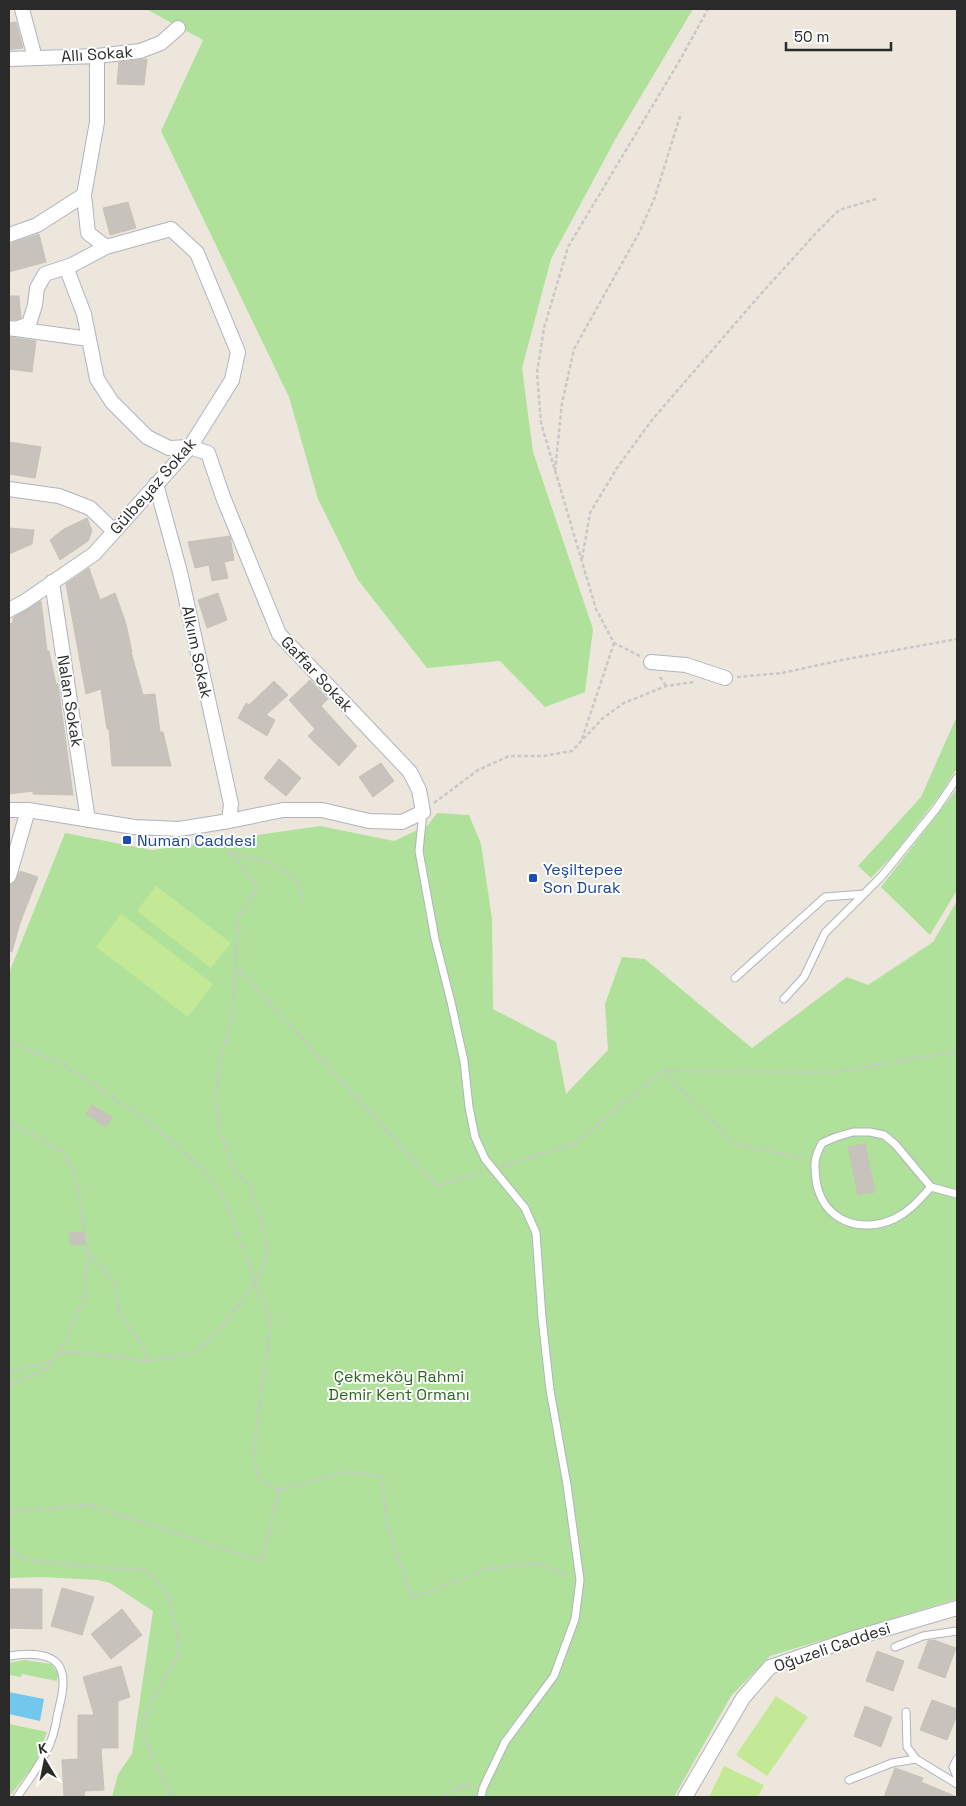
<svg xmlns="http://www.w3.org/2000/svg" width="966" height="1806" viewBox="0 0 966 1806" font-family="'Space Grotesk',sans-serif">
<rect width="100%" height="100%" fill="#ece6dd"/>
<path fill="#b0e19a" d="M146,9H693L616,138L551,259L522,368L533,452L593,629L585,692L545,707L500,661L427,668L358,580L318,499L289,397L161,131L203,40Z
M957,716V768L940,795L894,854L871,878L858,866L921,797Z
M957,789V890L930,935L881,887Z
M437,813L469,815L481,844L492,919L493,1009L556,1042L566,1094L608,1050L605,1004L622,957L645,959L752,1048L847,977L868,985L933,942L957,901V1599L770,1656L731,1696L674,1797H112L118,1774L132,1754L153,1611L110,1583L98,1580L42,1577L9,1578V973L65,833L152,850L320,826L394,841L428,825Z
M24,1660L51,1664L58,1673L57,1681L22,1674L21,1677L9,1675V1663Z
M9,1724L47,1732L35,1764L9,1797Z"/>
<path fill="#c3e996" d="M156,886L231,943L211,968L137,911Z
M121,914L213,984L188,1017L96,947Z
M776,1696L808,1717L767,1776L736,1755Z
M724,1766L764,1785L758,1797H709Z"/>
<path fill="#72c8ec" d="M9,1692L44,1699L40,1721L9,1714Z"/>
<path fill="#c7c3bc" stroke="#c7c2b6" d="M16,22L23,48L9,50V23Z
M147,59L144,85L117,84L119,62Z
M128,202L136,228L110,235L103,208Z
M39,234L46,262L9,272V244Z
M9,296H19L21,318L14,320L9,319Z
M9,337L36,341L32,372L9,369Z
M9,442L41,447L35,478L9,474Z
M87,518L92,531L88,541L60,560L50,540L64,529Z
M9,528L34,530L32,544L9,554Z
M230,536L234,560L224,562L228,578L212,581L209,565L195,568L188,542Z
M89,568L100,600L115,593L126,624L132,652H131L143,695L155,694L160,732H163L171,766H112L109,729H107L101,689L86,694L66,584Z
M218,593L227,620L207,628L198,600Z
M41,601L47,651H49L56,684H58L73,795L33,794V791L9,794V624L13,623V618Z
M310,680L328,699L321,706L357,746L339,766L308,736L315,729L289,700Z
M274,681L288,695L266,715L275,720L267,736L238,718L246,703L249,705Z
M279,759L301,778L286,796L264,778Z
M381,763L394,781L373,797L359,777Z
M20,871L38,877L20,923L12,952L9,951V885L15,882Z
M92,1105L112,1117L106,1127L86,1114Z
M865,1144L875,1192L858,1195L848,1147Z
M84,1232L85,1244L71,1245L69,1233Z
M62,1588L94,1597L82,1635L51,1626Z
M10,1589H42V1629L9,1628Z
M122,1609L142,1635L111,1659L91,1634Z
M934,1640L956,1648L945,1678L918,1668L928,1641Z
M877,1651L904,1661L893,1691L866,1681Z
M121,1666L130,1697L118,1701V1748H101L104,1790L85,1791L84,1797H64L62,1760L78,1759V1715H94L83,1677Z
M932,1700L957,1709V1715L947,1740L920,1730Z
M865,1706L892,1717L881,1747L854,1736Z
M895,1768L923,1778L921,1782L957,1797H884Z"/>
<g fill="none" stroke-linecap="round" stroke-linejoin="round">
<g stroke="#b0b3be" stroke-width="9">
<path id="service" d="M423,812L419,851L435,939L451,1002L464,1061L469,1107L475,1137L485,1159L525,1208L536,1233L542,1318L550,1390L567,1485L580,1580L575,1619L554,1676L505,1742L483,1788L481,1797
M735,978L825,897L864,894
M784,999L804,977L825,933L881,877L936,809L957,778
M931,1187C920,1199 910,1211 896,1218C861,1235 822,1221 816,1180C814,1164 814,1158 822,1143L836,1137L853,1132H870L884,1135L895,1144L931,1187L957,1194
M895,1647L923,1636L957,1631
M9,1656C26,1653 57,1651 62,1673C65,1685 61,1700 58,1712C56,1725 53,1740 46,1752C38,1768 27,1783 17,1797
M906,1712L907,1747L916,1759
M957,1759L953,1767L957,1777
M849,1780L892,1763L916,1759L957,1784"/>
</g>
<g stroke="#b0b3be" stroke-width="16">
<path id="minor" d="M22,9L35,58
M9,59L97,56L140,51L161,43L178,28
M9,235L37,225L84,195
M9,328L15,329L29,324L35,305L37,288L45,274L72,265L106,247
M16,329L89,339
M156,484L180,572L214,726L231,804L229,821
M9,489L59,496L90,508L114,531
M52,582L88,820
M9,610L24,602L94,554L190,447L232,380L238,352L197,253L171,229L106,247L88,233L84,195L97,122V56
M651,662L686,665L725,678
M9,810H28L134,827L179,829L229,821L283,810H322L369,821L402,822L423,812L419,790L410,772L279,634L223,497L208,453L190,447L169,448L147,437L112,402L97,379L84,314L66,267
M9,876L28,810
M685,1797L743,1698L770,1667L851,1639L957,1608"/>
</g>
<path stroke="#c8c8c8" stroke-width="2.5" stroke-dasharray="4 2.5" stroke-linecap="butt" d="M555,471L562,403L574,349L639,233L655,197L681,113
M582,559L590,513L617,468L652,420L759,296L817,232L839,210L876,199
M640,656L614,643L596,609L541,423L537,373L544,328L568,247L680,60L708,9
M660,677L666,686
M737,677L782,673L842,660L957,639
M582,739L614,643
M434,803L478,770L509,756H543L572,751L603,718L624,703L666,686L694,682
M230,852C249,857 283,864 295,879C301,886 302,897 303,905
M235,965L437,1186L482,1172
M9,1043L56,1060L138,1114L186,1153L210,1178L223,1196L271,1322L256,1433L254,1458L259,1479L279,1490L345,1472L382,1476L387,1525L412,1598L487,1569L536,1563L570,1576
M663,1071L836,1072L957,1051
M9,1122L63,1152L76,1175L88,1252L115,1284L120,1315L144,1348L146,1361
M502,1166L573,1144L663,1071L735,1144L805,1159
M60,1353L85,1296L88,1252
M9,1372L50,1362L60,1353H86L146,1361L172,1357L199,1350L222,1327L256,1282L268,1252L264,1229L250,1183L235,1173L220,1130L215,1100L220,1063L232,1017L239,916L258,886L217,837
M9,1385L51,1367L52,1360
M9,1512L89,1505L262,1561L279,1490
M9,1550L30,1560L96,1567L143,1570C151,1577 163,1585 167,1595C173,1606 180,1644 178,1656L147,1709L143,1727L146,1740L157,1767L172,1797
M445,1797C454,1788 462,1784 475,1786"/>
<use href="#service" stroke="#fff" stroke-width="7"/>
<use href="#minor" stroke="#fff" stroke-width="14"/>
</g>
<g fill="#1a4fb4" stroke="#fff" stroke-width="2">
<rect x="122" y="835" width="10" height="10" rx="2.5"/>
<rect x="528" y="873" width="10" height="10" rx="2.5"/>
</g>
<g text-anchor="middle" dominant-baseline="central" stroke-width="4" stroke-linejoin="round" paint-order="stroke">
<g font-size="16" fill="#2a2a2a" stroke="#fff">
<text transform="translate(97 54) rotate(-4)">Allı Sokak</text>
<text transform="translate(153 486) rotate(-49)">Gülbeyaz Sokak</text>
<text transform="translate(197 652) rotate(78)">Alkıım Sokak</text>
<text transform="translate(317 674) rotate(47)">Gaffar Sokak</text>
<text transform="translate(70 701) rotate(81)">Nalan Sokak</text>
<text transform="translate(832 1647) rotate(-19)">Oğuzeli Caddesi</text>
</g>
<g font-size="16" fill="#164399" stroke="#fff" text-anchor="start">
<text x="137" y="840">Numan Caddesi</text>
<text x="543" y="869">Yeşiltepee<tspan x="543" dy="18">Son Durak</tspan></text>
</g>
<g font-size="16" fill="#29661c" stroke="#fff">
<text x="399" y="1376">Çekmeköy Rahmi<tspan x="399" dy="18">Demir Kent Ormanı</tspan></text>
</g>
</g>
<rect width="966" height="1806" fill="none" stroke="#2a2a2a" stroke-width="20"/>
<g transform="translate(45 1761) rotate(350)" stroke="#ffffff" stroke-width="4" paint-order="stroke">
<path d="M0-4L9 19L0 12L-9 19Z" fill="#2a2a2a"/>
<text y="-8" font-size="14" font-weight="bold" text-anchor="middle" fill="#2a2a2a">K</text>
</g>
<path d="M786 42v8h105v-8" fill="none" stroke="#2a2a2a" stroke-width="2.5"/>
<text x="794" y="42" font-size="15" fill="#2a2a2a" stroke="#ffffff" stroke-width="4" paint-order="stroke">50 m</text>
</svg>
